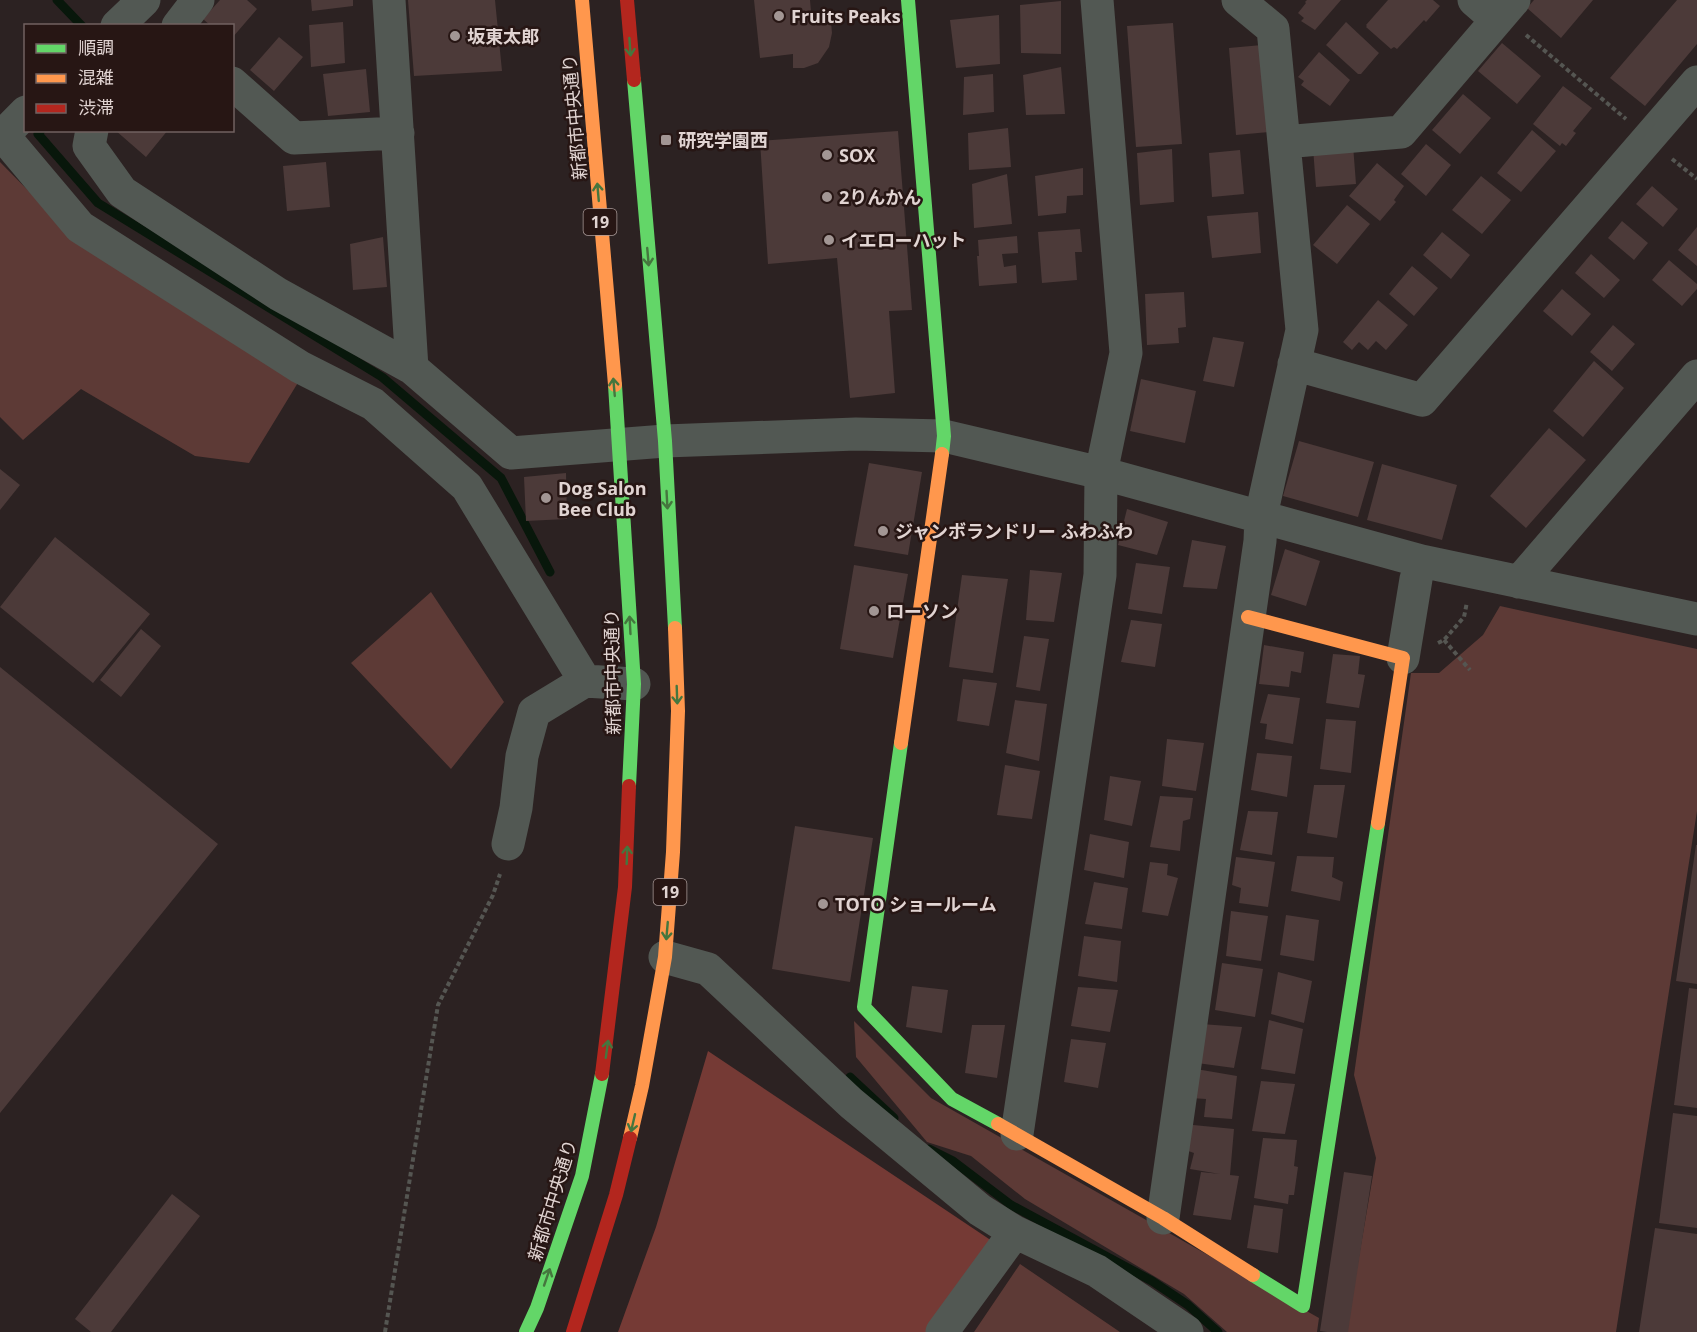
<svg xmlns="http://www.w3.org/2000/svg" width="1697" height="1332" viewBox="0 0 1697 1332" font-family="'Open Sans','Noto Sans JP',sans-serif">
<rect width="100%" height="100%" fill="#2c2222"/>
<path fill="#5d3a36" d="M0,162L73,236L302,376L249,463L195,456L81,389L23,440L0,417Z
M431,592L504,702L451,769L351,663Z
M1500,606L1697,649V811L1616,1332H1346L1376,1158L1354,1075L1411,673H1439L1483,635Z
M854,1021L931,1098L1319,1318L1317,1332H1227L1184,1294L1025,1199L971,1156L927,1142L856,1057Z
M1020,1264L1120,1332H974Z"/>
<path fill="#753a35" d="M708,1051L992,1241L927,1332H618L656,1227Z"/>
<g fill="none" stroke-linecap="round" stroke-linejoin="round">
<path stroke="#08170b" stroke-width="9" d="M57,0L82,26
M41,130L38,134L98,203L382,377L501,478L550,572
M850,1077L894,1118
M929,1149L953,1161L1011,1205L1152,1281L1188,1305L1218,1332"/>
</g>
<path fill="#4c3a39" d="M220,0H247L257,9L232,38V26H211L203,19Z
M311,0H353V6L312,11Z
M408,0H495L502,71L414,76Z
M754,0H810L812,23L831,22L832,33L829,47L818,63L804,68H793V54L760,58Z
M1307,0H1341L1315,30L1301,21L1304,18L1298,13L1306,3L1305,2Z
M1388,0H1433L1440,6L1426,22L1424,20L1397,49L1394,47L1391,49L1366,27L1367,26L1366,25Z
M1534,0H1593L1561,38L1527,8Z
M1677,0H1697V44L1645,106L1610,78Z
M1061,1V54L1021,53L1020,5Z
M999,15L1000,64L956,68L950,20Z
M343,22L345,63L311,67L309,25Z
M1346,22L1379,53L1361,74H1358L1326,45Z
M1173,23L1182,144L1136,147L1127,26Z
M279,37L303,57L274,91L250,70Z
M1502,43L1541,76L1517,104L1478,71Z
M1262,45L1269,132L1236,135L1229,48Z
M1319,52L1350,80L1330,106L1301,85L1304,81L1298,77Z
M1061,67L1065,114L1026,115L1023,75Z
M366,69L370,112L328,116L323,74Z
M993,74L994,112L963,115L964,77Z
M1563,86L1592,108L1573,131L1576,133L1566,146L1562,143L1560,146L1533,124Z
M1463,94L1491,118L1460,154L1432,130Z
M1008,128L1011,167L969,170L968,133Z
M115,130H168L146,157Z
M1532,130L1556,151L1521,192L1497,173Z
M898,131L912,310L889,311L895,393L850,398L837,258L768,264L760,141Z
M1426,144L1451,165L1426,196L1401,174Z
M1353,145L1356,184L1316,187L1313,148Z
M1172,149L1174,202L1140,205L1137,153Z
M1240,150L1244,194L1212,197L1209,153Z
M326,162L330,207L287,211L283,166Z
M1377,163L1404,186L1394,200L1396,202L1380,221L1349,196Z
M1083,168V195L1067,196L1066,213L1038,216L1035,176Z
M1007,174L1012,224L974,228L972,184Z
M1481,176L1511,200L1482,234L1452,210Z
M1652,186L1678,209L1663,227L1636,204Z
M1347,205L1370,224L1337,264L1313,245Z
M1258,212L1261,253L1212,258L1207,216Z
M1622,221L1648,243L1634,260L1608,238Z
M1697,227V266L1678,250Z
M1080,229L1082,252H1075L1077,280L1042,283L1038,232Z
M1442,232L1470,255L1451,279L1423,255Z
M1017,236L1018,253L1002,254L1004,267L1016,265L1017,283L979,286L977,256H979L978,240Z
M383,237L387,287L353,290L350,244Z
M1591,254L1620,280L1604,298L1575,273Z
M1669,260L1697,284V289L1682,306L1652,280Z
M1412,266L1438,288L1414,316L1389,294Z
M1562,289L1591,314L1572,336L1543,311Z
M1184,292L1186,327L1178,328L1179,343L1147,345L1145,294Z
M1378,300L1408,325L1386,350L1376,341L1368,350L1359,342L1352,350L1343,342Z
M1613,325L1635,344L1612,371L1590,352Z
M1213,337L1244,342L1234,387L1203,381Z
M1594,361L1624,388L1583,437L1553,411Z
M1141,379L1196,391L1185,443L1130,431Z
M1549,428L1586,460L1526,528L1490,496Z
M1299,441L1374,462L1358,517L1283,496Z
M869,463L922,472L908,555L854,546Z
M1382,464L1457,485L1442,540L1367,520Z
M0,469L20,485L0,510Z
M566,473L567,519L526,521L524,477Z
M1127,509L1168,522L1157,555L1118,545Z
M55,537L150,614L93,683L0,607Z
M1192,540L1226,546L1217,589L1183,587Z
M1285,549L1320,561L1306,606L1271,595Z
M1136,563L1170,567L1162,614L1128,609Z
M854,565L908,574L893,658L840,649Z
M1030,570L1062,573L1054,622L1026,620Z
M962,575L1008,579L993,673L949,667Z
M1131,620L1162,624L1155,667L1121,662Z
M141,629L161,646L121,697L100,680Z
M1024,636L1049,639L1040,691L1016,687Z
M1264,645L1304,652L1301,673L1291,671L1289,687L1259,684Z
M1333,654L1360,656L1358,674L1365,675L1359,708L1326,703Z
M0,667L218,844L0,1113Z
M963,679L997,683L989,726L957,721Z
M1268,694L1300,698L1293,744L1265,739L1267,724L1260,723Z
M1015,700L1047,704L1039,761L1006,753Z
M1326,719L1356,721L1351,773L1320,769Z
M1167,739L1204,743L1196,791L1162,786Z
M1257,753L1292,756L1287,797L1251,790Z
M1005,765L1040,771L1032,819L997,815Z
M1110,776L1141,781L1132,826L1104,820Z
M1314,785H1345L1337,838L1307,833Z
M1160,796L1193,798L1190,819L1183,821L1180,851L1150,847Z
M1248,811L1278,812L1272,855L1240,850Z
M795,826L873,838L850,982L772,969Z
M1090,834L1129,842L1124,878L1084,870Z
M1696,845H1697V984L1676,981Z
M1297,856L1334,857L1332,877L1343,882L1340,901L1291,891Z
M1236,857L1275,862L1268,907L1239,903L1241,888L1232,885Z
M1150,862L1168,864L1167,875L1178,878L1168,916L1142,912Z
M1094,882L1128,888L1122,929L1085,924Z
M1231,911L1268,916L1261,961L1226,956Z
M1286,915L1319,920L1314,961L1280,955Z
M1084,936L1121,941L1117,982L1078,976Z
M1222,963L1263,969L1255,1017L1215,1010Z
M1278,972L1312,981L1304,1023L1271,1014Z
M912,986L948,990L942,1033L906,1027Z
M1078,987L1118,990L1110,1032L1071,1026Z
M1689,988L1697,989V1108L1674,1105Z
M1269,1020L1303,1029L1295,1074L1261,1069Z
M1201,1024L1242,1027L1234,1068L1197,1063Z
M972,1025H1005L997,1078L965,1073Z
M1071,1039L1106,1043L1098,1088L1064,1082Z
M1196,1069L1237,1076L1232,1119L1204,1117L1206,1099L1191,1098Z
M1261,1081L1295,1084L1285,1134L1252,1131Z
M1673,1113L1697,1116V1228L1659,1223Z
M1183,1124L1234,1129L1230,1175L1239,1176L1231,1220L1193,1215L1201,1172L1220,1174L1190,1169L1194,1153L1177,1147Z
M1263,1138L1297,1140L1294,1166L1298,1167L1294,1195H1289L1288,1204L1254,1198Z
M1344,1172L1372,1176L1348,1332H1327L1320,1331Z
M172,1194L200,1216L111,1332H91L75,1319Z
M1254,1205L1283,1209L1278,1253L1247,1248Z
M1655,1228L1697,1234V1332H1639Z"/>
<g fill="none" stroke-linecap="round" stroke-linejoin="round">
<path stroke="#555652" stroke-width="4" stroke-dasharray="4.5 3" stroke-linecap="butt" d="M1526,35L1626,119
M1672,159L1697,179
M1444,640L1470,670
M1438,643L1444,640L1464,617L1467,602
M385,1332L438,1005L493,895L500,874"/>
<path stroke="#525853" stroke-width="33" d="M389,0L412,368
M1474,0L1497,20
M117,26L144,0
M178,26L198,0
M232,83L294,138L398,133
M92,130L89,146L122,192L278,294L412,368L511,453L665,441L856,434L944,436L1101,473L1421,561L1697,619
M0,132L80,227L300,367L373,404L467,487L585,681
M3,135L26,112
M1284,142L1401,132L1514,0
M1294,364L1422,400L1697,82
M1519,582L1697,376
M1403,658L1416,579
M508,844L516,808L522,756L534,712L585,681L634,684
M665,957L708,969L851,1103L980,1210L1015,1232L1097,1271L1187,1332
M1017,1134L1100,575L1101,473L1126,353L1097,0
M1163,1218L1260,541L1261,516L1302,330L1273,29L1238,0
M942,1332L1015,1232"/>
<path stroke="#63d668" stroke-width="14" d="M908,0L944,436L942,454
M634,80L665,441L675,628
M615,385L634,684L629,786
M901,743L864,1007L952,1099L998,1124
M1253,1275L1303,1306L1378,823
M526,1332L537,1308L582,1176L602,1074"/>
<path stroke="#ff974d" stroke-width="14" d="M582,0L615,385
M1248,617L1403,658L1378,823
M901,743L942,454
M998,1124L1163,1218L1253,1275
M630,1138L642,1086L665,957L673,852L678,711L675,628"/>
<path stroke="#b3261e" stroke-width="14" d="M627,0L634,80
M602,1074L625,887L629,786
M573,1332L616,1195L630,1138"/>
</g>
<defs><path id="oneway-shaft" d="M-6 0H5M1.5-3L5.5 0L1.5 3" fill="none" stroke-width="1.6" stroke-linecap="round" stroke-linejoin="round" transform="scale(1.5)"/></defs>
<g stroke="#45763e">
<use href="#oneway-shaft" transform="translate(630 47) rotate(86)"/>
<use href="#oneway-shaft" transform="translate(598 192) rotate(-95)"/>
<use href="#oneway-shaft" transform="translate(648 257) rotate(85)"/>
<use href="#oneway-shaft" transform="translate(614 387) rotate(-95)"/>
<use href="#oneway-shaft" transform="translate(667 500) rotate(87)"/>
<use href="#oneway-shaft" transform="translate(630 625) rotate(-93)"/>
<use href="#oneway-shaft" transform="translate(677 695) rotate(88)"/>
<use href="#oneway-shaft" transform="translate(627 855) rotate(-88)"/>
<use href="#oneway-shaft" transform="translate(667 931) rotate(95)"/>
<use href="#oneway-shaft" transform="translate(607 1049) rotate(-82)"/>
<use href="#oneway-shaft" transform="translate(633 1123) rotate(103)"/>
<use href="#oneway-shaft" transform="translate(547 1277) rotate(-71)"/>
</g>
<g fill="#a29694" stroke="#271614" stroke-width="2">
<circle cx="779" cy="16" r="6"/>
<circle cx="455" cy="36" r="6"/>
<rect x="660" y="134" width="12" height="12" rx="3"/>
<circle cx="827" cy="155" r="6"/>
<circle cx="827" cy="197" r="6"/>
<circle cx="829" cy="240" r="6"/>
<circle cx="546" cy="498" r="6"/>
<circle cx="883" cy="531" r="6"/>
<circle cx="874" cy="611" r="6"/>
<circle cx="823" cy="904" r="6"/>
</g>
<g text-anchor="middle" dominant-baseline="central" stroke-width="5" stroke-linejoin="round" paint-order="stroke">
<g fill="#271614" stroke="#a99b99" stroke-width="1.5">
<rect x="583.5" y="209" width="33" height="26" rx="4.5"/>
<rect x="653.5" y="879" width="33" height="26" rx="4.5"/>
</g>
<g font-size="16" font-weight="bold" fill="#e1d4d2">
<text x="600" y="222">19</text>
<text x="670" y="892">19</text>
</g>
<g font-size="18" font-weight="bold" fill="#e1d4d2" stroke="#271614" text-anchor="start">
<text x="791" y="16">Fruits Peaks</text>
<text x="467" y="36">坂東太郎</text>
<text x="678" y="140">研究学園西</text>
<text x="839" y="155">SOX</text>
<text x="839" y="197">2りんかん</text>
<text x="841" y="240">イエローハット</text>
<text x="558" y="488">Dog Salon<tspan x="558" dy="21">Bee Club</tspan></text>
<text x="895" y="531">ジャンボランドリー ふわふわ</text>
<text x="886" y="611">ローソン</text>
<text x="835" y="904">TOTO ショールーム</text>
</g>
<g font-size="18" fill="#e1d4d2" stroke="#271614">
<text transform="translate(574 117) rotate(-95)">新都市中央通り</text>
<text transform="translate(612 672) rotate(-91)">新都市中央通り</text>
<text transform="translate(552 1200) rotate(-73)">新都市中央通り</text>
</g>
</g>
<rect x="24" y="24" width="210" height="108" fill="#271614" stroke="#716260" stroke-width="1.5"/>
<rect x="36" y="44" width="30" height="9" fill="#63d668" stroke="#716260" stroke-width="1.5"/>
<text x="78" y="54" font-size="18" fill="#e1d4d2">順調</text>
<rect x="36" y="74" width="30" height="9" fill="#ff974d" stroke="#716260" stroke-width="1.5"/>
<text x="78" y="84" font-size="18" fill="#e1d4d2">混雑</text>
<rect x="36" y="104" width="30" height="9" fill="#b3261e" stroke="#716260" stroke-width="1.5"/>
<text x="78" y="114" font-size="18" fill="#e1d4d2">渋滞</text>
</svg>
